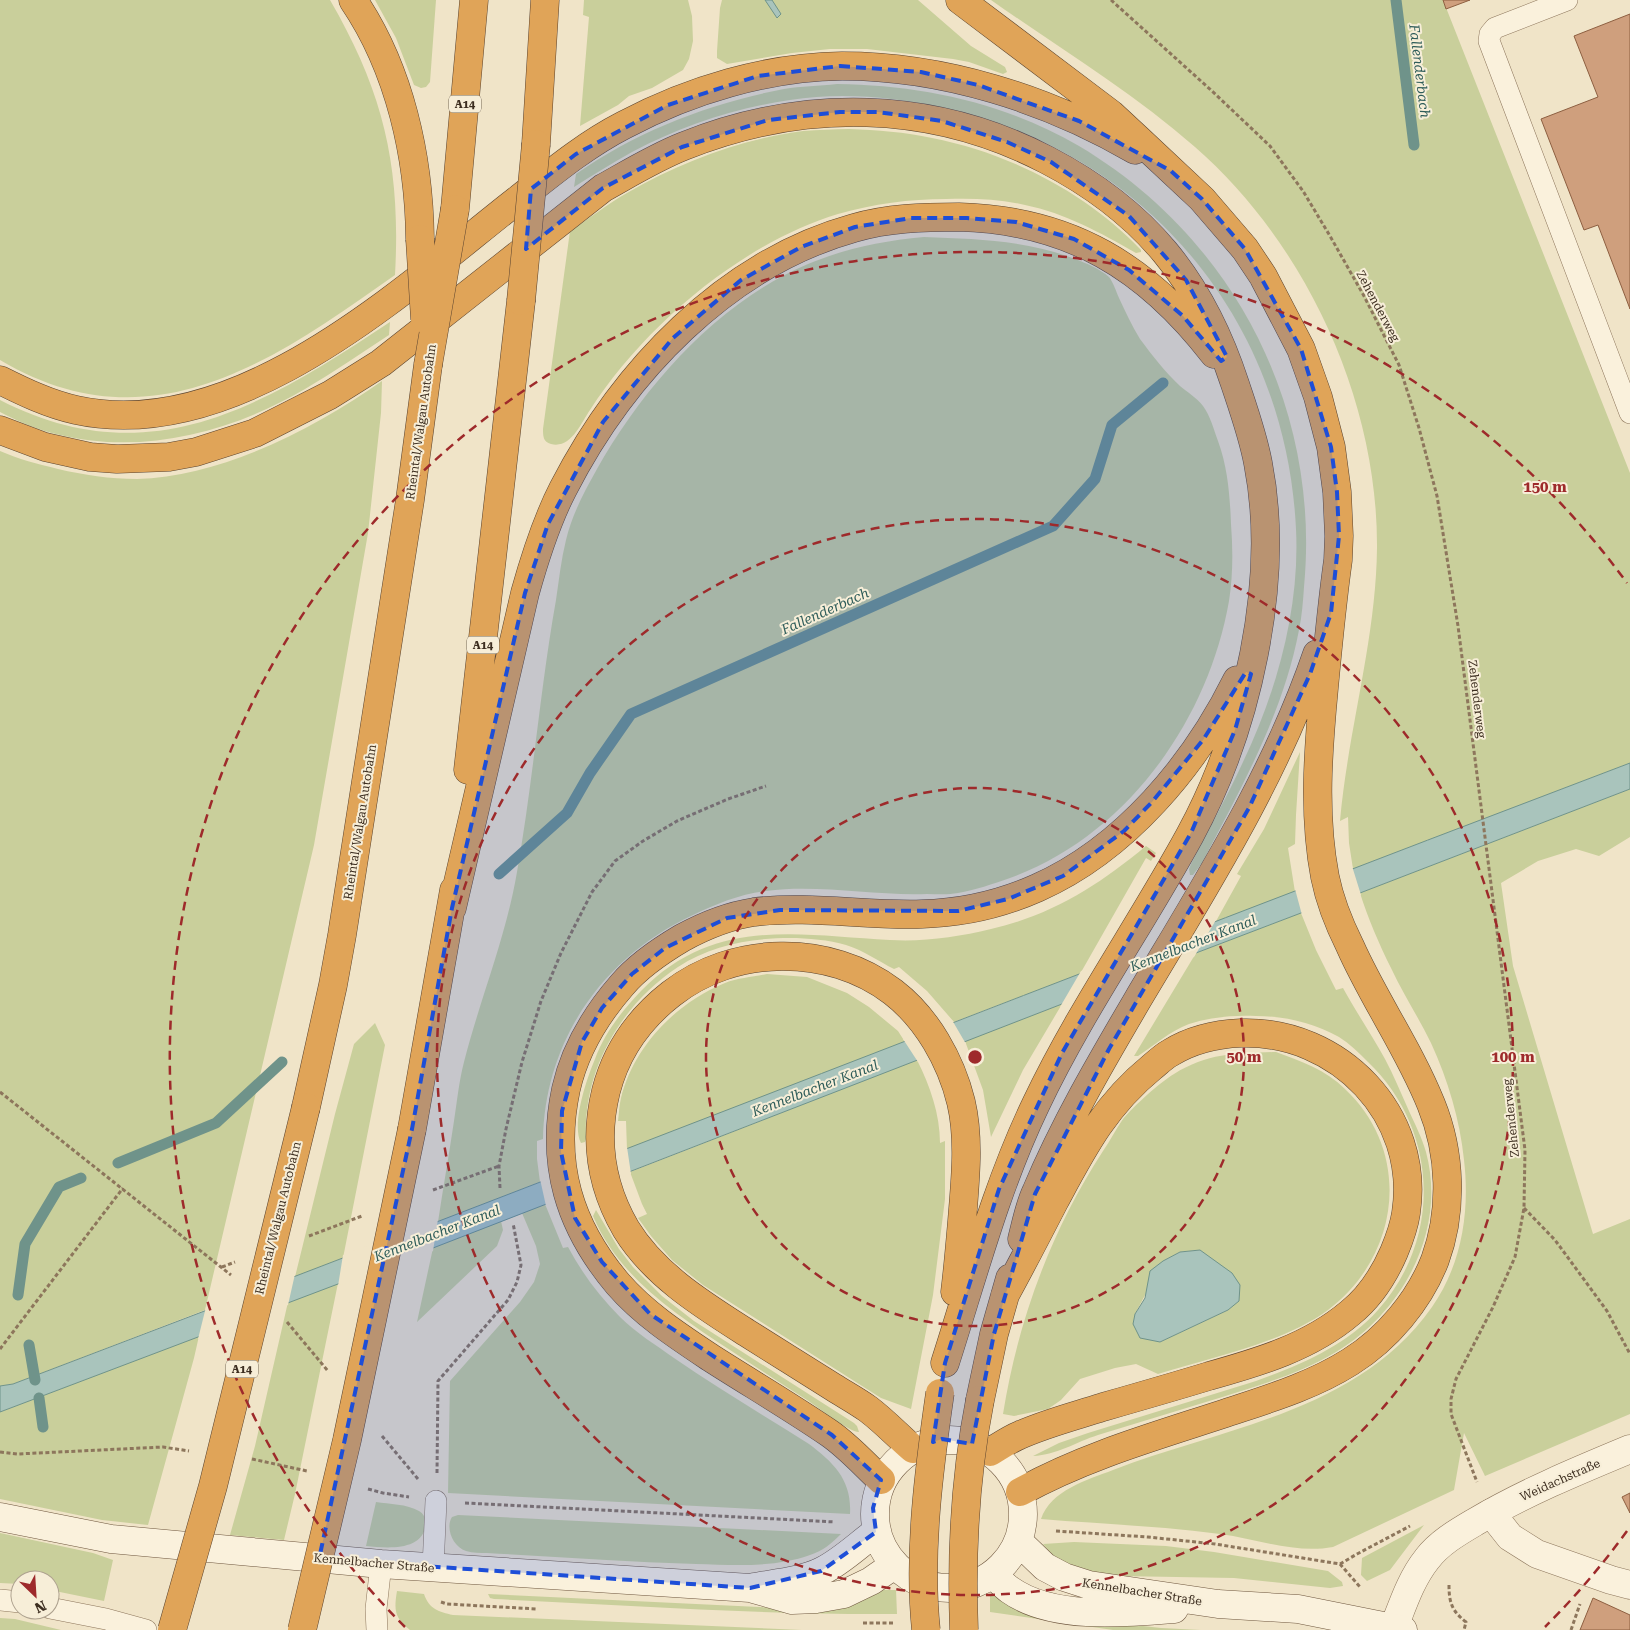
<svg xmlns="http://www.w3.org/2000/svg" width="1630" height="1630" viewBox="0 0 1630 1630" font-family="'Roboto Serif',serif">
<rect width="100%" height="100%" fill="#f0e4c8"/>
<path fill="#c9cf9b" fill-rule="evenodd" d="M0,0H330C384,93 401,167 395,275C272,362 150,449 0,360Z
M375,0H436L430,82L426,87L421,88L414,85L396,38Z
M584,0H688L692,16L693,41L689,59L683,70L652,88L629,96L618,105L580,126L589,17L583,15Z
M722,0H918L971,46L1005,67L1007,72L1003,74L969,62L953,59L867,49H830L792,53L727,64L717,58V51L720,8Z
M991,0H1443L1630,473V763L1353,869L1349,843L1348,817L1340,821C1348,730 1376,640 1377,548C1378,400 1306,244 1195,147C1132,92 1059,48 991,0Z
M837,84C921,85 1006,103 1079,146C1234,238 1321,408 1304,587C1303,601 1302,616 1299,630C1283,714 1241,788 1202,863L1193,875H1190L1189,869L1191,864C1208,830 1227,797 1243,762C1277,691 1300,608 1296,529C1286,321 1147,153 944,108C893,97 842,92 790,100C735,108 681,126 632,152C612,163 593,175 574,187L576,174C637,131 710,103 784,89C801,86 819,86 837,84Z
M849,129C877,130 905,132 932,138C1009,153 1087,193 1141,250V252L1136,253C1101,233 1065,213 1025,205C999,199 973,198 946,199C910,199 873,204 838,214C742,243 644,326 590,410C581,423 571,449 551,444C543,442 543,436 543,429L570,231C589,219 607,204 627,193C681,162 742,139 803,131C818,130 834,129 849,129Z
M924,237C975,239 1026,240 1075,259C1086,263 1100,269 1109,277C1113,282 1116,291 1119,298C1125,311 1132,326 1140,339C1152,355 1165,372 1180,386C1187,392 1197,398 1203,406C1210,415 1214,430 1218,441C1228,468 1230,497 1231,524C1233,550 1233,576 1229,601C1208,721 1126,836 1010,878C993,884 975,890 958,893C948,895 937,894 927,894C874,896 819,884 766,891C740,894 716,904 693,915C603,957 545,1040 543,1139L537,1141V1159L540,1182L438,1222C443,1188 449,1155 454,1121C457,1102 459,1081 464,1062C480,999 506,937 517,872C533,782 540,690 556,600C559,580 561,560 566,540C572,515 584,492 597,469C644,386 718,302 808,264C847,248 882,241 924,237Z
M390,322L389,335C361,353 334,372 305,389C213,443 98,465 0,412V400C149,477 265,405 390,322Z
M382,381L381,413L368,533L314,845L205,1310L13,1384L0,1386V451C18,459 38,464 58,469C84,475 110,479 137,479C221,477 314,429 382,381Z
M1300,752L1296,815L1295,844L1288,848L1295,892L1215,923L1241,876L1237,874L1264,829Z
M1630,789V837L1599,856L1576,849L1538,861L1501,883L1513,966L1593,1234L1630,1219V1414L1485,1476L1464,1433L1454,1490L1333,1547C1295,1554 1258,1539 1220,1534C1161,1526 1100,1524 1041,1519C1051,1490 1087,1480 1113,1470C1225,1427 1358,1412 1432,1307C1462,1264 1470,1211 1464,1160C1460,1120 1448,1080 1431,1043C1419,1018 1403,994 1391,968C1379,944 1368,918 1360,893Z
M1146,846L1156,853L1151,861L1146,858L1080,974L954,1022L927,991L899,967L894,969C878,961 863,950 846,945C829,940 808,938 790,938C752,938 711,945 678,967C621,1005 583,1069 586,1139L585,1142L581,1143C571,1124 587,1078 595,1059C605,1032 622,1011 641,991C714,916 798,935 890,940C924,942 958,937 991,929C1052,915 1099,885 1146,846Z
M1301,913L1316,950L1336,990L1343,988C1356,1012 1372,1035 1385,1059C1394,1076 1401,1093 1409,1111C1415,1124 1422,1138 1426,1152C1447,1230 1403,1312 1336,1352C1296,1376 1250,1388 1206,1402C1170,1413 1134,1424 1098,1435C1076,1442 1057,1455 1033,1456L1059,1443L1088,1433L1256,1381C1300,1365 1346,1346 1378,1310C1443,1237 1438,1129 1368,1062C1359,1053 1350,1044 1339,1037C1313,1023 1285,1016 1256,1016C1233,1015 1211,1017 1189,1024C1170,1031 1155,1045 1138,1056H1134L1196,953Z
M767,974L807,977L847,993L869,1007L898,1031L905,1042L627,1150L626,1121H618C619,1114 619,1106 621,1098C634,1046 676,1003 725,983C738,978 753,977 767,974Z
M1062,1004L1023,1070L991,1137L983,1090L965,1041Z
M375,1023L385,1045L343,1258L295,1277L335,1114L354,1044Z
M1276,1052C1301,1061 1326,1070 1345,1089C1413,1153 1400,1256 1328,1310C1283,1343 1212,1357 1158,1374L1136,1364L1115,1368L1080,1379L1061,1400L1048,1409L1014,1416L1003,1414C1018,1320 1051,1231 1103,1151C1110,1141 1116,1129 1123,1119C1134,1106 1159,1083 1174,1074C1208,1053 1237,1053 1276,1052ZM1200,1250L1228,1310L1160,1342L1135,1314L1163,1261L1180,1252Z
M917,1060C930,1086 940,1114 940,1143L945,1141V1199L933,1295L911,1409L881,1398L703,1285L672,1260L651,1236L638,1218L647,1214L642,1204L630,1172Z
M545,1204L563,1248L568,1247C582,1273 599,1296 620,1317C636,1333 656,1345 674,1358C718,1388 764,1416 809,1444C834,1463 852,1480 850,1514L448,1493L450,1381L520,1302L534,1282L540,1264L536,1246L522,1213Z
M596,1210L619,1249L633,1267L662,1296L694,1321L854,1423L857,1426L859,1432C849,1432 818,1407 807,1400C782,1384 756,1367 730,1350C677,1315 619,1278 593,1216Z
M501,1221L503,1230L497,1246L417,1322L433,1248Z
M338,1283L295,1494L284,1540L230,1535L255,1446L288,1302Z
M199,1336L194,1358L148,1525L102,1520L0,1499V1412Z
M376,1502C389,1504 407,1504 419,1511C423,1513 426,1518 426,1524C423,1552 386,1548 366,1546Z
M458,1515L841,1534C832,1543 823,1551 810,1555C774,1568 734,1565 696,1564C626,1562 557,1557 487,1553C480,1553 473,1553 466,1551C453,1547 445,1528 452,1517Z
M1424,1525L1390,1570L1367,1581L1361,1575L1362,1558Z
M0,1533L93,1553L113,1560L104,1601L50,1590V1580H20V1584L0,1583Z
M1074,1542L1166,1546L1214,1552L1328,1571L1342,1582L1343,1586L1330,1588L1234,1578L1119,1576L1078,1570L1055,1558L1043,1544Z
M880,1590H896L897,1614C762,1615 628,1605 494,1599L490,1598L488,1594L800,1609Z
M397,1591L424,1594C429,1609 439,1612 453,1615L802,1630H410C394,1617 394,1610 397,1591Z
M990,1594L1062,1617L1161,1628L1201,1630H1113L990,1612Z
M0,1618L15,1619L61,1630H0Z"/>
<path fill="#a9c4bc" stroke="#6f938a" d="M765,0H772L781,14L777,18Z
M1630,763V789L1360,893L1301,913L1062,1004L433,1248L0,1412V1386L13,1384C553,1179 1090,968 1630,763Z
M1200,1250L1232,1273L1240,1285L1239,1301L1228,1310L1160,1342L1140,1338L1133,1324L1135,1314L1145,1298L1150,1271L1163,1261L1180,1252Z"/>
<path fill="#f0e4c8" d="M1352,866L1361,895L1302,915L1295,889Z
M1216,920L1194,957L1060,1007L1081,971Z
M952,1020L966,1044L918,1062L903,1039Z
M627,1147L631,1174L546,1206L540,1179Z
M438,1219L433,1251L338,1286L343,1255Z
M295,1274L288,1305L198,1339L206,1307Z"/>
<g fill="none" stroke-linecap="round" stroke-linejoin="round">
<path stroke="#6f938a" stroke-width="11" d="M1396,0L1414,145
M499,874L567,813L590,773L631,714L1053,526L1095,479L1112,425L1163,383
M118,1163L216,1123L282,1062
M18,1295L25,1244L59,1187L81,1178
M29,1345L35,1380
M39,1398L43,1427"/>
</g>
<path fill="#cf9f7d" stroke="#8d5f41" d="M1443,0H1470L1446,9Z
M1630,14V309L1598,225L1584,230L1541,119L1598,97L1574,36Z
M1630,1493V1513L1622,1497Z
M1593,1598L1630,1615V1630H1580Z"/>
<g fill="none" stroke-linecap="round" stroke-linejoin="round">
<g stroke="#8d765c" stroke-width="22">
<path id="service" d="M1567,0L1495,28L1490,34L1489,41L1630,413
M433,1568L436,1501
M0,1600L20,1602
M50,1608L106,1619L146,1630
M377,1630L376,1609L381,1564"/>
</g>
<g stroke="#8d765c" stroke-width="29">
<path id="minor" d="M1491,1513L1510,1537L1537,1554L1611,1580L1630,1585"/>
</g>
<g stroke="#8d765c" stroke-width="29">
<path id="tertiary" d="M1394,1627C1403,1604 1411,1579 1427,1559C1439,1543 1458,1532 1475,1522C1524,1493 1577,1471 1630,1449"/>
</g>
<g stroke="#6f573f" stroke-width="29">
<path id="secondary" d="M875 1514a74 74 0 1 1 148 0a74 74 0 1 1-148 0Z
M0,1517L111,1539L381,1564L750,1588L792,1600L816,1599L844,1594L871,1581L894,1565
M1019,1542L1045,1567L1064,1577L1089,1585L1218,1604L1298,1609L1403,1630
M993,1574C998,1579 1004,1586 1010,1590C1052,1620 1125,1613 1174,1609
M754,1587C776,1583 802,1581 822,1571C842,1561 858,1545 876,1532"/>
</g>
<g stroke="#5b4430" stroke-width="29">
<path id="motorway" d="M353,0C400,69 419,157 420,239
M960,0L1111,114L1139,140L1202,199L1245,249L1263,276L1301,349L1318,397L1331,447L1337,492L1339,536L1338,560C1332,603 1328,645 1324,688C1318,751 1313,815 1325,877C1330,902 1339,924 1350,946C1374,1000 1409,1049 1431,1104C1451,1153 1453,1211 1435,1260C1419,1301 1387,1339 1350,1362C1312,1386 1268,1399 1226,1413C1156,1436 1085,1456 1020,1492
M536,144L545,0
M455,209L474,0
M0,380C24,392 49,404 76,410C234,445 397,295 511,205C548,176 583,146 624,125C690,90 767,67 842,66C943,66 1048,99 1135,150
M0,430L45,447L90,457L117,459L169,457L196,452L255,433L330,395L381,363L603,188C630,173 656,157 684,146C804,98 932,100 1047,160C1145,211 1201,280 1235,384C1244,411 1253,436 1258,463C1281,581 1247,730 1190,835C1141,925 1080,1011 1036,1104C996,1187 973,1276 945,1363
M468,770L521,301
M452,908L525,593C535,557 546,522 563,489C623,372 725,264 854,228C888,218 924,217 959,217C1070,220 1147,267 1214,354
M306,1107L333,985L342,935L410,500L428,365
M412,1129L454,890
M1022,1239C1026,1224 1029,1207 1036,1192C1064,1125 1101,1062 1138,999C1204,888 1275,777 1317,654
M980,1400L994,1334L1010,1278
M913,1449C898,1436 884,1421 868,1409C857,1401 844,1394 833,1387C804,1369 776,1351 747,1333C703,1305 654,1275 626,1229C601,1186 594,1139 606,1091C616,1052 639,1019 671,994C733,945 829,943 893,992C927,1018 951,1061 961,1102C970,1140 965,1182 962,1221C960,1244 958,1268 955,1292
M990,1452C1000,1446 1010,1439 1020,1435C1047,1423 1075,1416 1103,1407C1138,1397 1173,1387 1209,1376C1259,1362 1310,1347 1350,1313C1370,1297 1384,1275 1394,1252C1399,1240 1404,1227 1406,1213C1421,1115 1339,1030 1241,1033C1217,1034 1191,1040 1170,1053C1163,1057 1157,1063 1152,1067C1104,1106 1082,1150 1054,1202C1038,1233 1022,1264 1005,1295
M881,1480C864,1464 848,1446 829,1433C791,1407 750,1383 711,1358C678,1336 644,1314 618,1284C569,1226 550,1164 566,1089C575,1049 595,1016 622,985C638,966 660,951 682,938C704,926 728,916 754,912C809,905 866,916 922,914C961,913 1001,904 1037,888C1125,849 1195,765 1237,680"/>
</g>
<path stroke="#8d765c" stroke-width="3" stroke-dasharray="4 2.5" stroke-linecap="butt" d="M1111,0L1212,91L1270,146L1303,191L1330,236L1364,296L1399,365L1419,428L1437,496L1458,626L1525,1150L1524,1208L1515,1257L1493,1307L1456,1379L1451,1399V1414L1477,1482
M0,1092L231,1275
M500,1188L499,1166L506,1129L522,1062L541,1001L561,953L592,892L615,861L643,841L677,821L728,799L766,786
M433,1190L499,1166
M1524,1208L1555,1240L1607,1311L1630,1354
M309,1236L362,1216
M222,1267L235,1262
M287,1322L328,1371
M0,1349L123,1188
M382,1436L418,1479
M0,1452L17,1454L163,1447L189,1451
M252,1459L307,1471
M437,1473L438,1381L508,1300L517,1282L521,1265L513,1223
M368,1489L383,1493L409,1497
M465,1503L835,1522
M1056,1531L1148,1537L1215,1544L1340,1564L1360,1587
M1340,1564L1357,1554L1410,1526
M1449,1585C1449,1603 1452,1611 1466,1622L1464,1630
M441,1602L447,1604L537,1609
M863,1623H894
M1571,1630L1580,1604"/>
<use href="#service" stroke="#faf1dc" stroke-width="21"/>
<use href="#minor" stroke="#faf1dc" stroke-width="28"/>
<use href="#tertiary" stroke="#faf1dc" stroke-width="28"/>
<use href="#secondary" stroke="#faf1dc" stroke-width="28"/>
<use href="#motorway" stroke="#e0a458" stroke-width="28"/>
<g stroke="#5b4430" stroke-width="29" stroke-linecap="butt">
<path id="motorway-bridge" d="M420,239L425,319
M521,301L536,144
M428,365L455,209
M172,1630L213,1486L306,1107
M302,1630L347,1440L412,1129
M926,1630C918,1553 929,1469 940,1393
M964,1630C961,1553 965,1476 980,1400"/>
</g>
<use href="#motorway-bridge" stroke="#e0a458" stroke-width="28"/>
</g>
<path fill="#1d4ed8" fill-opacity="0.2" stroke="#1d4ed8" stroke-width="4" stroke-dasharray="10 6" stroke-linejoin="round" d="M840,66L921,72L978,85L1079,121L1171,171L1202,199L1245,249L1301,349L1331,447L1337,492L1339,536L1331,613L1310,674L1249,808L1109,1049L1035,1194L994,1334L972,1444L942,1439L933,1442L945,1363L999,1189L1062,1053L1191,833L1235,730L1251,674L1246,672L1203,740L1152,802L1124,831L1063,876L1008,899L958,911L780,910L727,918L665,948L632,974L602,1008L582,1042L562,1111L561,1152L575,1218L602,1262L650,1314L832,1435L881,1480L873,1508L876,1532L821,1571L750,1588L319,1559L412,1129L452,908L525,593L548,524L603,422L673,338L741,280L801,247L855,227L911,218H967L1016,222L1074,239L1129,270L1183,316L1221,361L1227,357L1186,280L1129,216L1051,162L1007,142L942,121L878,112H840L768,120L682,147L603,188L526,249L531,189L576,154L668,105L758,76Z"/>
<g fill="none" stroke="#9e2a2b" stroke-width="2.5" stroke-dasharray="9 6">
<circle cx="975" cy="1057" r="269"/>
<circle cx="975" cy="1057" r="538"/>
<path d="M1627 1531A806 806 0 0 1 1545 1627M405 1627A806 806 0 1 1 1627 583"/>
</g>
<g text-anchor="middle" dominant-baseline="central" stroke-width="4" stroke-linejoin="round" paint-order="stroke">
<g fill="#f7eed8" stroke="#756857" stroke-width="1">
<rect x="449" y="95.5" width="32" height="17" rx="4"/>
<rect x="467" y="636.5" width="32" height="17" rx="4"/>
<rect x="226" y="1360.5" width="32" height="17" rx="4"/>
</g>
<g font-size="11" font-weight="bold" fill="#3d2e20">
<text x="465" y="104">A14</text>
<text x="483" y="645">A14</text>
<text x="242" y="1369">A14</text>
</g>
<g font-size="12" fill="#3d2e20" stroke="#f7eed8">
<text transform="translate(1378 306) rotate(62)">Zehenderweg</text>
<text transform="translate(421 422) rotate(-82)">Rheintal/Walgau Autobahn</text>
<text transform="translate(1477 699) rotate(83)">Zehenderweg</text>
<text transform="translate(360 822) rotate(-81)">Rheintal/Walgau Autobahn</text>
<text transform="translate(1511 1118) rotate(-96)">Zehenderweg</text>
<text transform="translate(278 1218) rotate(-76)">Rheintal/Walgau Autobahn</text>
<text transform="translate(1560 1480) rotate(-24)">Weidachstraße</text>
<text transform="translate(374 1563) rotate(5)">Kennelbacher Straße</text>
<text transform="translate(1142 1592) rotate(9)">Kennelbacher Straße</text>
</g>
<g font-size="14" font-style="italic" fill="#2f5d5a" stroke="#f7eed8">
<text transform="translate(1420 71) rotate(83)">Fallenderbach</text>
<text transform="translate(825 611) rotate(-24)">Fallenderbach</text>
<text transform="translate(1193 943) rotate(-21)">Kennelbacher Kanal</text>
<text transform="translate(815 1088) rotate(-21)">Kennelbacher Kanal</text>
<text transform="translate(437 1233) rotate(-21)">Kennelbacher Kanal</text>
</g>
</g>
<circle cx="975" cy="1057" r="8" fill="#9e2a2b" stroke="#f7eed8" stroke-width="2.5"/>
<g font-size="15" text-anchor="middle" font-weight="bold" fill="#9e2a2b" stroke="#f7eed8" stroke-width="4" stroke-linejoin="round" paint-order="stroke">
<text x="1545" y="492">150 m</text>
<text x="1244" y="1062">50 m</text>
<text x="1513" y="1062">100 m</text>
</g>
<g transform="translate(35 1595) rotate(155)"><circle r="24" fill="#f7eed8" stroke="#ada18e"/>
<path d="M0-4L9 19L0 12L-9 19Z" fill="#9e2a2b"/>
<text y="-8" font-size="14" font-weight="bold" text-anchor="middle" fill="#3d2e20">N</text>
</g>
</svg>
